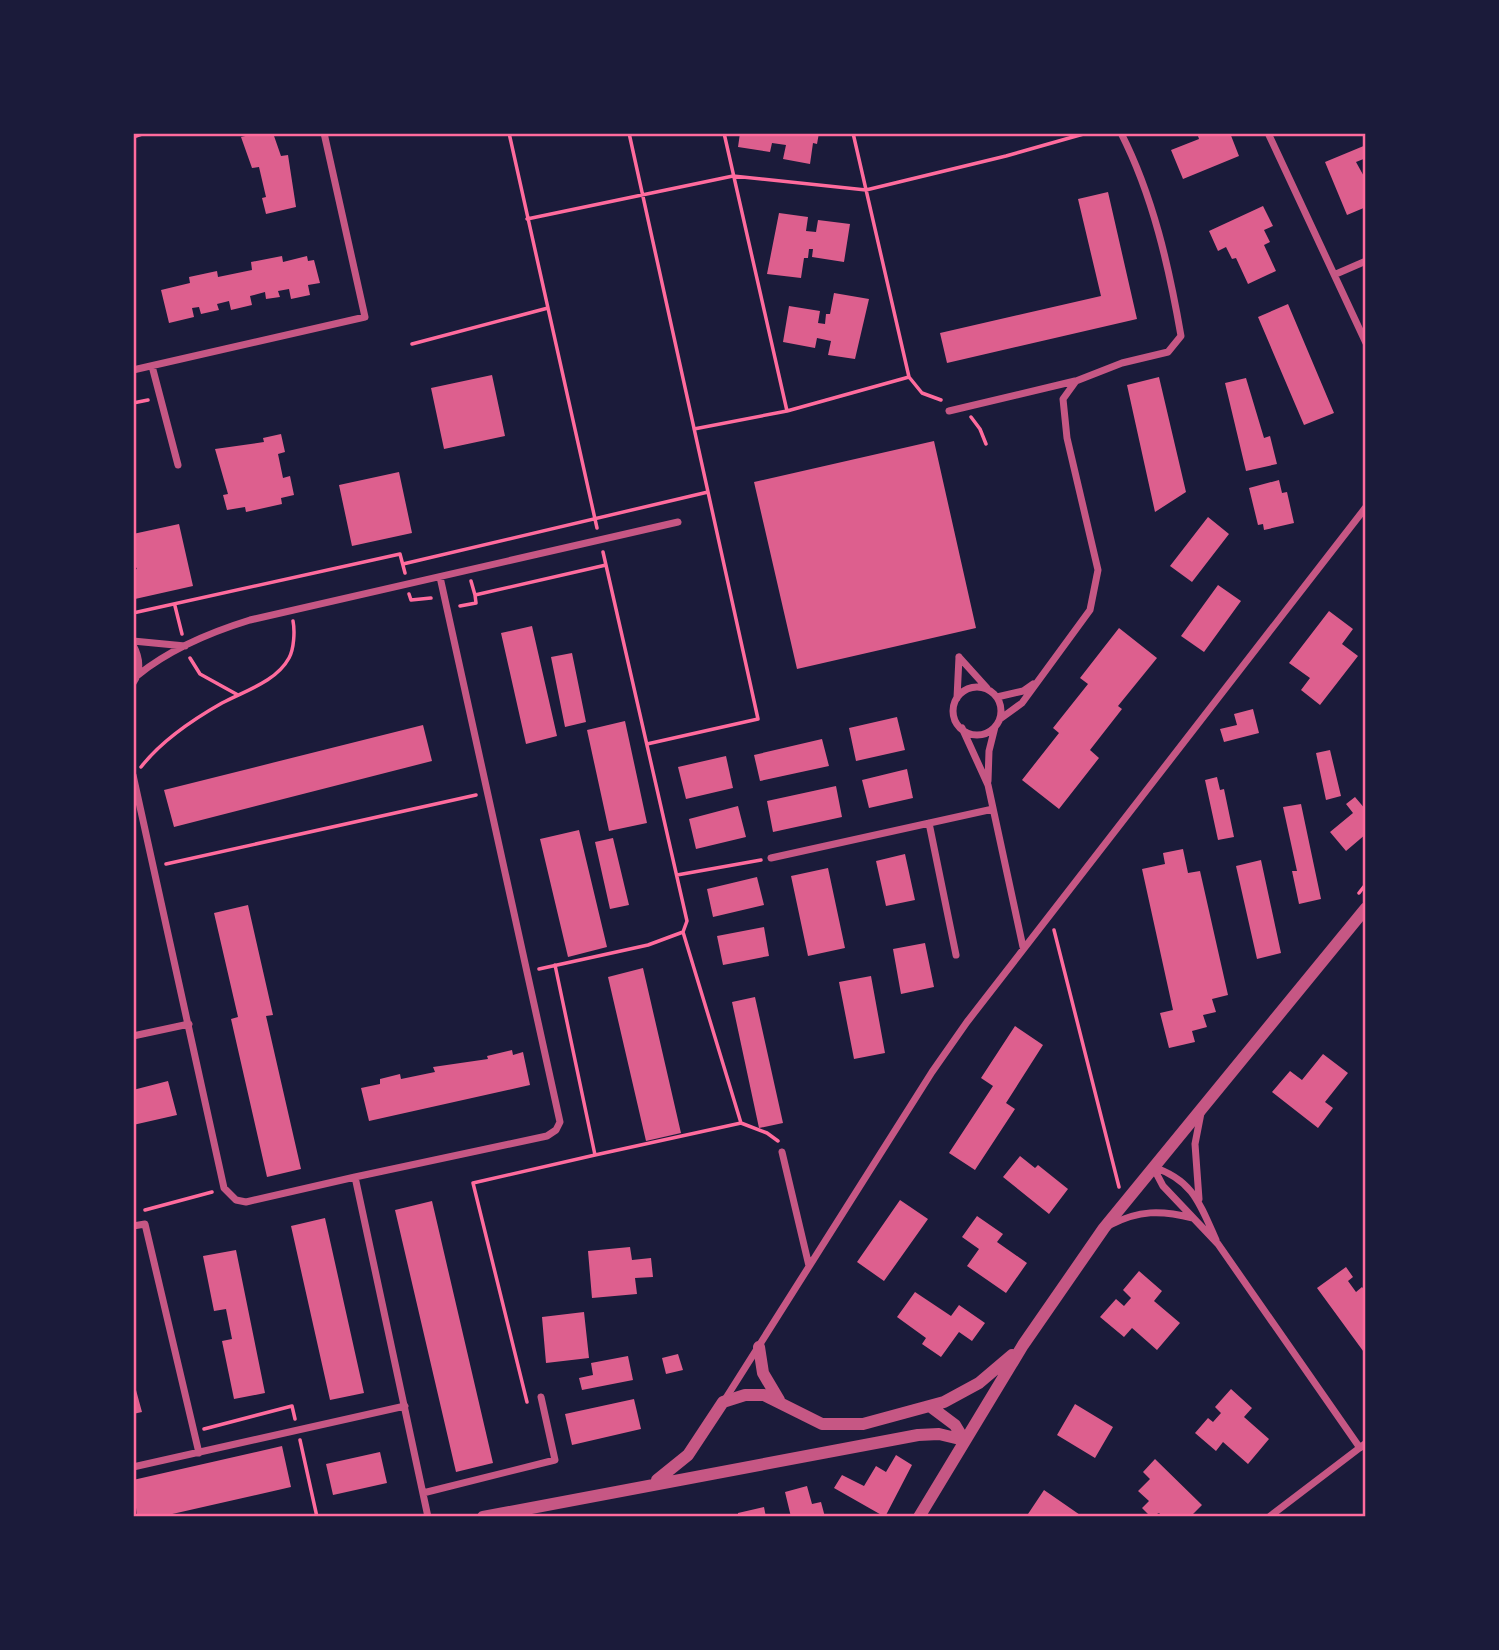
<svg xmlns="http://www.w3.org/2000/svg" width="1499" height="1650" viewBox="0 0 1499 1650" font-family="Poppins,sans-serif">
<rect width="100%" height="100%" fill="#1b1b3a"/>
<path fill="#dd5f8e" d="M258,133H273L281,156L288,155L296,207L266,214L262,198L266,197L259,167L252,168L241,137Z
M740,133H819L817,144L813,143L810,164L783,159L786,145L772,143L770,152L738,147Z
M1197,133H1230L1239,156L1183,179L1171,150L1199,139Z
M1366,145V158L1356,162L1366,180V207L1347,215L1325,162Z
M1108,192L1137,319L947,363L940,333L1101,296L1078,199Z
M1263,206L1273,226L1264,230L1270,242L1264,245L1276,271L1248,284L1236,258L1232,259L1226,247L1218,251L1209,231Z
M779,213L808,217L806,231L816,232L818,220L850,224L844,262L812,257L813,249H809L808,258H804L801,278L767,274Z
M282,256L283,262L307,256L308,261L314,260L320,283L308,285L310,295L291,299L289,289L278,291L280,297L266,299L265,292L250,296L252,305L231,310L229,301L217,304L219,310L201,314L199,307L192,308L194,317L169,323L161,290L190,283L189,277L217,271L218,277L252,270L251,262Z
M834,293L869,299L855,359L828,355L831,341L817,338L815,348L783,342L789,306L820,311L818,323L825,324L826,314H830Z
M1288,304L1334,413L1304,425L1258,317Z
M492,375L505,436L444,449L431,388Z
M1159,377L1186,492L1155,512L1127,385Z
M1246,378L1264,438L1270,436L1277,464L1246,471L1225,383Z
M281,434L285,452L278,454L283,478L290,476L294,495L281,498L282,504L246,512L245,507L227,510L223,495L228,494L215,449L264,442L263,438Z
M934,441L976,628L797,669L754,482Z
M399,472L412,533L352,546L339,485Z
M1279,480L1282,493L1287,492L1294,523L1264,530L1263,524L1258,525L1249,488Z
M1208,517L1229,534L1192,582L1170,566Z
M179,524L193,586L135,599L133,570L137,569L133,562V534Z
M1218,585L1241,601L1204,652L1181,636Z
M1329,611L1353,629L1342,644L1358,656L1320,705L1301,690L1310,678L1289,663Z
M532,626L557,736L526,744L501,633Z
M1119,628L1157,658L1118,706L1122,709L1090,750L1099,758L1059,809L1022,780L1059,733L1053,728L1088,684L1080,678Z
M572,653L586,722L565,727L551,657Z
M1253,709L1259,733L1224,742L1220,729L1237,725L1234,714Z
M897,717L905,750L856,761L849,728Z
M625,721L647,823L609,831L587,730Z
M423,725L432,761L174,827L164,790Z
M822,739L829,766L760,781L754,755Z
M1330,750L1341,796L1326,800L1316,753Z
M726,756L733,788L686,799L678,767Z
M907,769L913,798L869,808L862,780Z
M1217,777L1220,790L1224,789L1234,837L1218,840L1205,780Z
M836,786L842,817L773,832L767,801Z
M1355,797L1366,810V834L1346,851L1330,832L1353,813L1346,804Z
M1301,804L1321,899L1299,904L1292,871H1297L1283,807Z
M738,806L746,837L696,849L689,819Z
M579,830L607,947L568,957L540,839Z
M613,838L629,905L610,909L595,842Z
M1183,849L1188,873L1200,871L1228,995L1212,999L1216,1012L1203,1015L1207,1027L1192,1031L1195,1042L1169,1048L1160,1013L1173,1010L1142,869L1165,864L1163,853Z
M905,854L915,900L886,906L876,861Z
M1261,860L1281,953L1257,959L1236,866Z
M828,868L845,948L808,956L791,876Z
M757,877L764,905L713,917L707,889Z
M248,905L273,1015L266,1016L301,1169L267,1177L231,1019L238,1017L214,913Z
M764,927L769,956L723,965L717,936Z
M925,943L934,987L901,994L893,949Z
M643,968L681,1133L646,1141L608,977Z
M871,976L885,1053L854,1059L839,982Z
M755,997L783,1123L759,1128L732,1002Z
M1015,1026L1043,1045L1006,1103L1015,1109L975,1170L949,1153L993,1086L981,1078Z
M512,1050L513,1055L523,1052L530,1085L369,1121L361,1088L380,1084V1079L400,1074L401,1079L435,1072L433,1067L488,1059L487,1056Z
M1323,1054L1348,1073L1325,1102L1333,1108L1318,1128L1272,1092L1290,1071L1302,1080Z
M168,1081L177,1115L133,1125V1090Z
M1020,1156L1035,1168L1038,1165L1068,1189L1049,1214L1003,1177Z
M900,1200L928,1219L884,1281L857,1262Z
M432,1201L493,1463L456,1472L395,1210Z
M977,1216L1003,1234L997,1242L1027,1263L1006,1293L967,1266L979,1249L962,1237Z
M325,1218L364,1393L330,1400L291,1226Z
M630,1247L632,1260L651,1258L653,1277L635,1278L637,1294L592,1298L588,1251Z
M236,1250L265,1393L234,1399L222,1341L232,1339L226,1309L214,1311L203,1256Z
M1346,1267L1353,1277L1348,1281L1356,1292L1362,1287L1366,1292V1355L1317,1288Z
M1139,1271L1162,1291L1154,1301L1180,1323L1157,1350L1132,1328L1124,1337L1100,1317L1116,1299L1124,1306L1131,1298L1123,1290Z
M915,1292L951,1316L959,1305L985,1323L972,1341L959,1332L941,1357L922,1344L926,1338L897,1317Z
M584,1312L589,1358L546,1363L542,1317Z
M678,1354L683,1370L666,1374L662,1358Z
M628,1356L633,1380L582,1390L579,1378L593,1375L591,1363Z
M133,1379L142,1412L133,1414Z
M1231,1389L1252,1408L1244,1417L1269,1439L1248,1464L1223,1442L1216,1451L1195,1433L1208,1418L1213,1422L1221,1413L1215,1407Z
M634,1399L641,1429L572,1445L565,1414Z
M1075,1404L1113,1427L1095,1458L1057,1435Z
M282,1446L291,1487L159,1517H137L133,1480Z
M380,1452L387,1483L333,1495L326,1464Z
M896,1455L912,1465L885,1517L834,1488L842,1475L864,1486L876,1466L886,1472Z
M1155,1459L1202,1505L1190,1517H1163L1159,1513L1151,1517L1142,1508L1149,1501L1138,1491L1150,1479L1143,1472Z
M807,1486L812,1504L821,1502L825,1517H791L785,1492Z
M1044,1490L1083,1517H1026Z
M764,1507L766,1517H738V1513Z"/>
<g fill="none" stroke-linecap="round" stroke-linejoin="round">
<path stroke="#ff6b9d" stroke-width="3.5" d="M509,133L597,528
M629,133L758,719L647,744
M724,133L787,411
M853,133L909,377L922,393L941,400
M133,137L145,133
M527,219L733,176L866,190L1006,156L1087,133
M412,344L548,308
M133,403L148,400
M971,417L980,429L986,444
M694,429L787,411L909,377
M603,552L687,921L683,932L741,1123
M403,564L708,492
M471,581L475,595
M409,594L411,600L431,598
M175,606L182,634
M460,606L476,603L475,595L606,565
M133,613L400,554L405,573
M190,658L200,674L238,695
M141,767C162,740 192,720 222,703C244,691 276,682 289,658C294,649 295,631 293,621
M166,864L476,795
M677,875L761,860
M1359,893L1366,884
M1054,930L1119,1187
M555,965L595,1155L741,1123L767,1133L778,1141
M539,969L648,945L683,932
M145,1210L212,1192
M527,1402L473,1183L595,1155
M204,1429L292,1406L295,1419
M300,1440L317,1517"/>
<path stroke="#c65784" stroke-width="7" d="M1268,133L1366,343
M1336,274L1366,261
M152,366L178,465
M133,370L365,317L324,133
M949,411L1075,381
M133,641L185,646
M133,645C140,658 142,670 133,683
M959,657L987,688
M138,675C169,650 211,632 250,620L678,522
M953 711a24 24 0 1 1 48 0a24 24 0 1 1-48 0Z
M997,697L1023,691L1033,684
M957,698L959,657
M1000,719L1022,703L1090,610L1098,570L1067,438L1063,399L1076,381L1122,363L1168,352L1181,336C1169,267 1153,196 1121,133
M962,728L988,785L1023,947
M133,775L224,1188L236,1200L246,1202L355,1177
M988,781L989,751L995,727
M929,823L956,955
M771,858L993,809
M133,1036L189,1024
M782,1152L809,1266
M1153,1167L1163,1186L1218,1244L1360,1448
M1153,1167C1193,1180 1200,1204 1216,1240
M1199,1199L1195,1144L1201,1113
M1110,1225C1139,1210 1161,1210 1193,1218
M133,1226L145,1224L199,1453
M724,1401L932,1072L967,1022L1366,507
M133,1467L405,1406
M423,1493L555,1460L541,1397
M428,1517L355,1177L547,1136L556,1130L560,1122L440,577
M1269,1517L1366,1443"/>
<path stroke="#c65784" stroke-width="12" d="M759,1347L763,1373L779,1400
M931,1407L955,1425L964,1440
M657,1480L688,1455L723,1402L745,1395H764L822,1424H863L944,1402L979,1383L1012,1355
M483,1517L918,1435L939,1434L964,1440
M919,1517L1023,1345L1104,1228L1366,908"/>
</g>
<rect width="1499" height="1650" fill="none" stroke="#1b1b3a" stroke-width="270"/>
<rect x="135" y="135" width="1229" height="1380" fill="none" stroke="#ff6b9d" stroke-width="2.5"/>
</svg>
